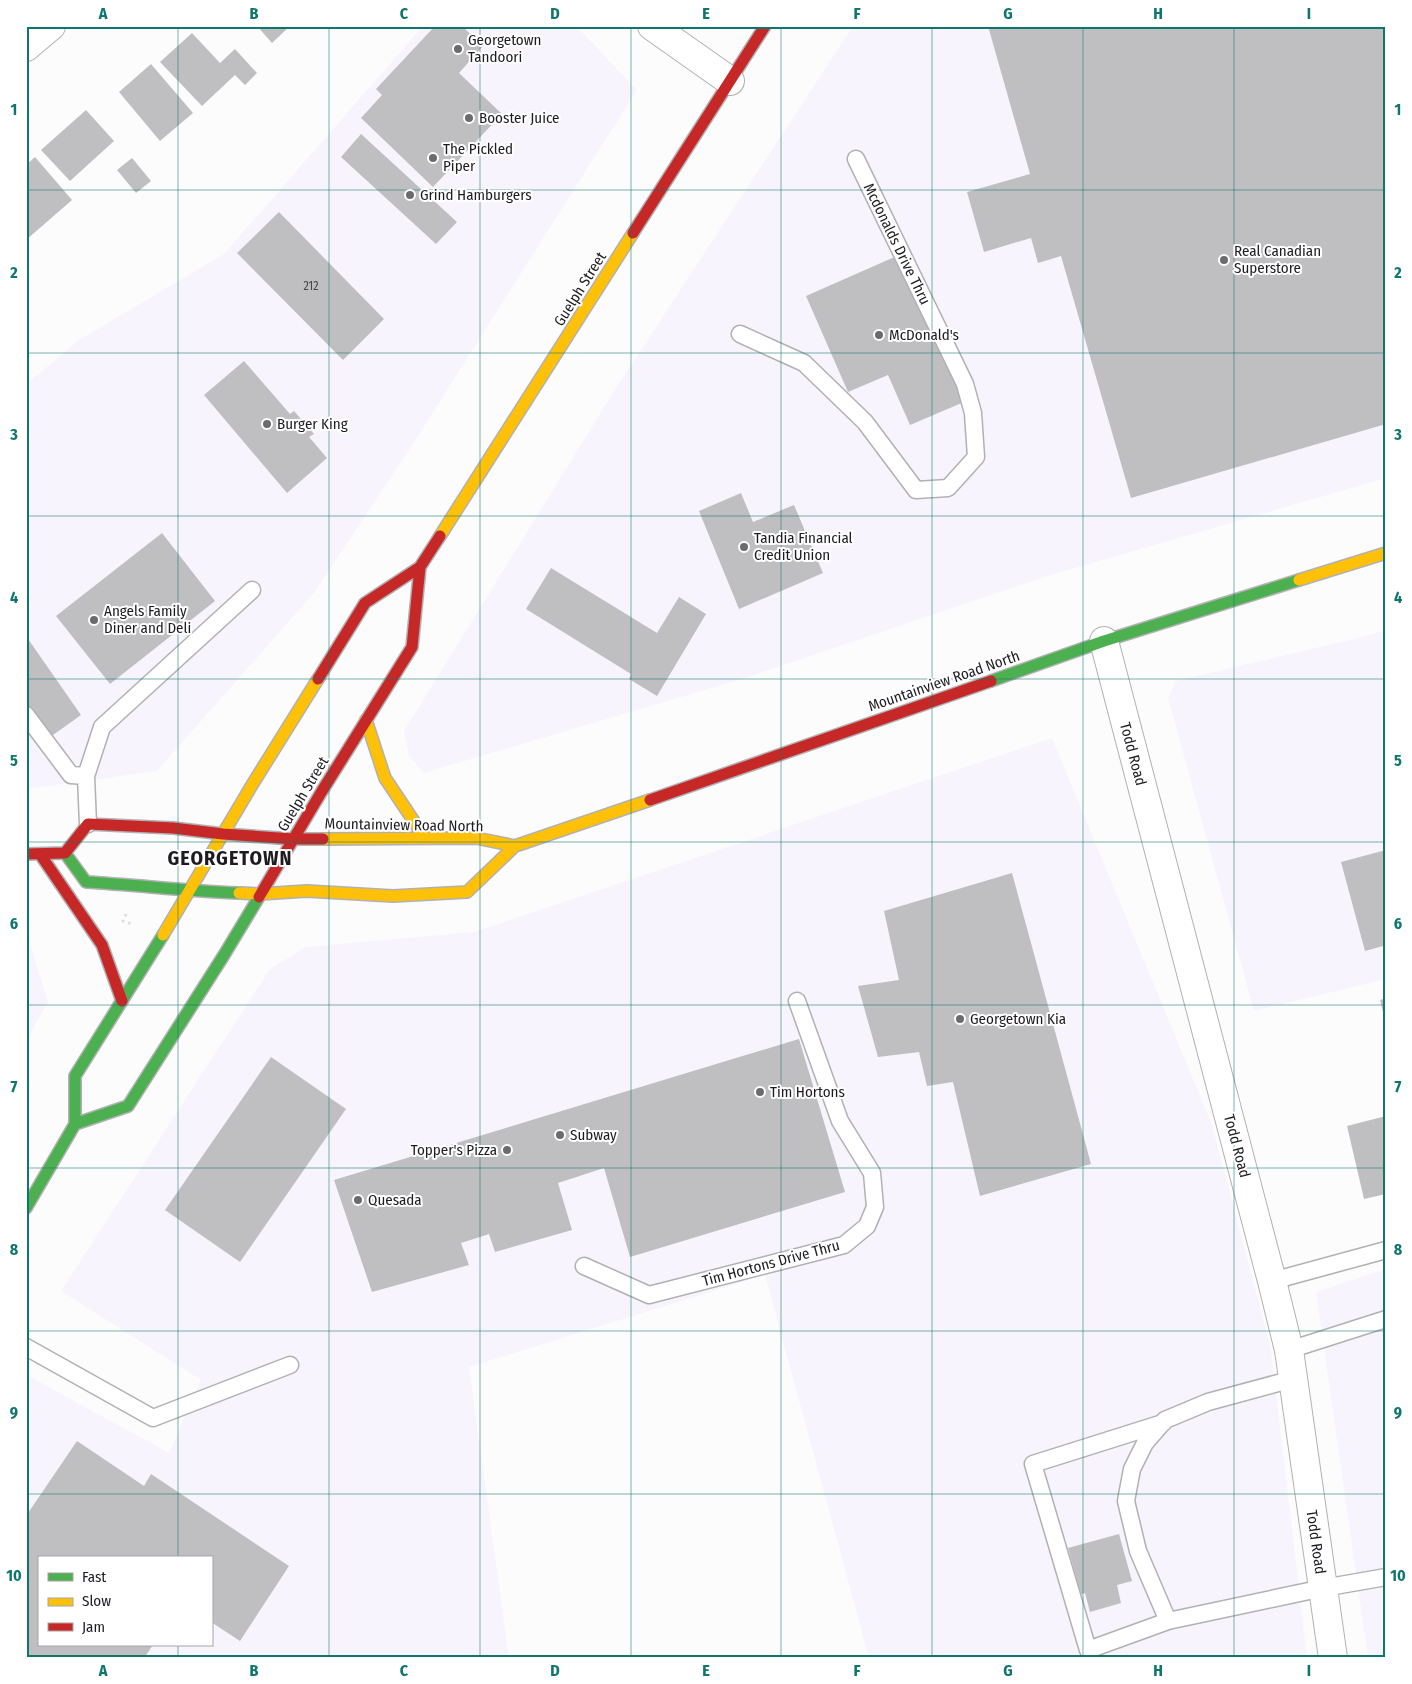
<svg xmlns="http://www.w3.org/2000/svg" width="1412" height="1684" viewBox="0 0 1412 1684" font-family="'Fira Sans Condensed',sans-serif">
<rect width="100%" height="100%" fill="#fcfcfd"/>
<path fill="#f7f4fe" fill-rule="evenodd" d="M423,26H576L637,90L418,436L314,593L157,771L26,789V384L79,340L224,254Z
M853,26H1386V478L1051,575L742,679L424,773L409,756L404,731L616,388Z
M1386,630V979L1254,1011L1168,698L1176,681L1358,638Z
M1052,738L1212,1125L1271,1349L1307,1658H869L765,1275L469,1367L509,1658H26V1376L27,1375L169,1453L201,1380L61,1291L270,969L306,947L474,932ZM39,1558H211V1645H39Z
M26,931L48,1002L26,1041Z
M1386,1269V1658H1368L1316,1292Z"/>
<path fill="#bfbec1" d="M257,26H290L272,43Z
M435,26H462L483,46L459,73L502,114L433,187L361,118L382,95L376,89Z
M988,26H1386V424L1131,498L1061,256L1038,263L1031,238L984,252L967,192L1030,174Z
M192,33L220,63L235,49L257,73L245,85L235,75L202,106L160,62Z
M151,64L193,113L160,141L119,92Z
M86,110L114,141L70,181L41,150Z
M361,134L457,222L436,244L341,157Z
M35,157L72,200L26,240V165Z
M132,158L151,181L136,193L117,170Z
M279,212L384,319L343,360L237,253Z
M899,255L964,402L910,425L888,375L848,392L806,296Z
M244,361L290,414L294,411L314,434L309,437L327,458L287,493L204,395Z
M741,493L753,522L794,505L823,573L739,609L699,511Z
M162,533L215,601L110,684L56,616Z
M551,568L657,633L679,597L706,614L657,696L629,679L631,674L526,609Z
M26,636L81,715L46,740L26,711Z
M1386,850V955L1385,956L1383,946L1365,951L1341,862Z
M1012,873L1091,1164L980,1196L953,1082L927,1086L919,1052L878,1057L858,986L899,980L884,911Z
M1386,998V1020H1385L1380,1000Z
M799,1039L845,1192L630,1257L604,1168L558,1183L572,1230L495,1252L489,1234L461,1243L469,1265L372,1292L334,1180Z
M271,1057L346,1109L240,1262L165,1210Z
M1386,1116V1194L1364,1199L1347,1126Z
M77,1441L144,1486L151,1474L289,1566L240,1641L211,1622V1558H39V1645H153L144,1658H26V1516Z
M1119,1534L1132,1581L1117,1585L1121,1603L1090,1612L1085,1593L1081,1594L1068,1548Z"/>
<g fill="none" stroke-linecap="round" stroke-linejoin="round">
<g stroke="#b1b1b3" stroke-width="19">
<path id="lane" d="M740,334L804,363L865,422L916,490L948,488L976,457L973,413L965,384L856,159
M26,715L71,775L86,776
M88,824L86,776L102,727L252,590
M584,1266L649,1295L844,1245L867,1226L875,1207L872,1173L840,1121L797,1001
M1272,1281L1386,1250
M26,1347L153,1418L290,1365
M1289,1350L1386,1319
M1293,1379L1208,1402L1165,1420L1145,1443L1132,1469L1126,1501L1138,1551L1168,1621L1323,1588L1386,1577
M1163,1423L1033,1464L1088,1650L1168,1621"/>
</g>
<g stroke="#b1b1b3" stroke-width="30">
<path id="street" d="M652,26L730,81
M26,47L51,26
M1104,641L1272,1281L1289,1350L1333,1658"/>
</g>
<g stroke="#b1b1b3" stroke-width="14">
<path id="fast" d="M991,681L1104,641L1299,580
M65,853L86,882C137,885 188,891 239,893
M75,1124L128,1106L224,955L259,897
M26,1208L75,1124V1076L163,935"/>
</g>
<g stroke="#b1b1b3" stroke-width="14">
<path id="slow" d="M440,536L633,233
M1299,580L1386,553
M366,720L385,778L425,838
M323,839L476,838L515,846
M239,893L260,894L307,891L393,896L467,892L515,846L650,800
M163,935L252,785L318,679"/>
</g>
<g stroke="#b1b1b3" stroke-width="14">
<path id="jam" d="M633,233L765,26
M318,679L365,603L420,567L440,536
M650,800L991,681
M26,854L65,853L88,824L173,828L223,834L293,839H323
M40,854L102,945L122,1001
M259,897L322,791L412,647L420,567"/>
</g>
<path stroke="#e0dfe0" stroke-width="3" stroke-dasharray="2.5 4" stroke-linecap="butt" d="M126,914L123,921L134,925"/>
<use href="#lane" stroke="#fff" stroke-width="16"/>
<use href="#street" stroke="#fff" stroke-width="28"/>
<use href="#fast" stroke="#4caf50" stroke-width="11"/>
<use href="#slow" stroke="#ffc107" stroke-width="11"/>
<use href="#jam" stroke="#c62828" stroke-width="11"/>
</g>
<path fill="none" stroke="#0f766e" stroke-width="1" stroke-opacity="0.55" d="M178,26V1558M329,26V1658M480,26V1658M631,26V1658M781,26V1658M932,26V1658M1083,26V1658M1234,26V1658M26,190H1386M26,353H1386M26,516H1386M26,679H1386M26,842H1386M26,1005H1386M26,1168H1386M26,1331H1386M26,1494H1386M178,1645V1658"/>
<g fill="#6b6a6d" stroke="#fff" stroke-width="2">
<circle cx="458" cy="49" r="5"/>
<circle cx="469" cy="118" r="5"/>
<circle cx="433" cy="158" r="5"/>
<circle cx="410" cy="195" r="5"/>
<circle cx="1224" cy="260" r="5"/>
<circle cx="879" cy="335" r="5"/>
<circle cx="267" cy="424" r="5"/>
<circle cx="744" cy="547" r="5"/>
<circle cx="94" cy="620" r="5"/>
<circle cx="960" cy="1019" r="5"/>
<circle cx="760" cy="1092" r="5"/>
<circle cx="560" cy="1135" r="5"/>
<circle cx="507" cy="1150" r="5"/>
<circle cx="358" cy="1200" r="5"/>
</g>
<g text-anchor="middle" dominant-baseline="central" stroke-width="4" stroke-linejoin="round" paint-order="stroke">
<g font-size="12" fill="#464448">
<text x="311" y="286">212</text>
</g>
<g font-size="15" fill="#1d1b20" stroke="#fff" text-anchor="start">
<text x="468" y="40">Georgetown<tspan x="468" dy="17">Tandoori</tspan></text>
<text x="479" y="118">Booster Juice</text>
<text x="443" y="149">The Pickled<tspan x="443" dy="17">Piper</tspan></text>
<text x="420" y="195">Grind Hamburgers</text>
<text x="1234" y="251">Real Canadian<tspan x="1234" dy="17">Superstore</tspan></text>
<text x="889" y="335">McDonald's</text>
<text x="277" y="424">Burger King</text>
<text x="754" y="538">Tandia Financial<tspan x="754" dy="17">Credit Union</tspan></text>
<text x="104" y="611">Angels Family<tspan x="104" dy="17">Diner and Deli</tspan></text>
<text x="970" y="1019">Georgetown Kia</text>
<text x="770" y="1092">Tim Hortons</text>
<text x="570" y="1135">Subway</text>
<text x="497" y="1150" text-anchor="end">Topper's Pizza</text>
<text x="368" y="1200">Quesada</text>
</g>
<g font-size="15" fill="#1d1b20" stroke="#fff">
<text transform="translate(897 244) rotate(64)">Mcdonalds Drive Thru</text>
<text transform="translate(580 289) rotate(-58)">Guelph Street</text>
<text transform="translate(944 681) rotate(-19)">Mountainview Road North</text>
<text transform="translate(1133 754) rotate(75)">Todd Road</text>
<text transform="translate(303 794) rotate(-59)">Guelph Street</text>
<text transform="translate(404 825) rotate(1)">Mountainview Road North</text>
<text transform="translate(1237 1146) rotate(75)">Todd Road</text>
<text transform="translate(771 1263) rotate(-15)">Tim Hortons Drive Thru</text>
<text transform="translate(1316 1542) rotate(82)">Todd Road</text>
</g>
<g font-size="20" font-weight="bold" letter-spacing="1" fill="#1d1b20" stroke="#fff">
<text x="230" y="858">GEORGETOWN</text>
</g>
</g>
<rect width="1412" height="1684" fill="none" stroke="#ffffff" stroke-width="55"/>
<rect x="38" y="1556" width="175" height="90" fill="#ffffff" stroke="#a5a4a6"/>
<rect x="48" y="1573" width="25" height="8" fill="#4caf50" stroke="#a5a4a6"/>
<text x="82" y="1582" font-size="15" fill="#1d1b20">Fast</text>
<rect x="48" y="1598" width="25" height="8" fill="#ffc107" stroke="#a5a4a6"/>
<text x="82" y="1606" font-size="15" fill="#1d1b20">Slow</text>
<rect x="48" y="1623" width="25" height="8" fill="#c62828" stroke="#a5a4a6"/>
<text x="82" y="1632" font-size="15" fill="#1d1b20">Jam</text>
<rect x="28" y="28" width="1356" height="1628" fill="none" stroke="#0f766e" stroke-width="2"/>
<g font-size="16" text-anchor="middle" font-weight="bold" fill="#0f766e">
<text x="103" y="19">A</text>
<text x="254" y="19">B</text>
<text x="404" y="19">C</text>
<text x="555" y="19">D</text>
<text x="706" y="19">E</text>
<text x="857" y="19">F</text>
<text x="1008" y="19">G</text>
<text x="1158" y="19">H</text>
<text x="1309" y="19">I</text>
<text x="14" y="115">1</text>
<text x="1398" y="115">1</text>
<text x="14" y="278">2</text>
<text x="1398" y="278">2</text>
<text x="14" y="440">3</text>
<text x="1398" y="440">3</text>
<text x="14" y="603">4</text>
<text x="1398" y="603">4</text>
<text x="14" y="766">5</text>
<text x="1398" y="766">5</text>
<text x="14" y="929">6</text>
<text x="1398" y="929">6</text>
<text x="14" y="1092">7</text>
<text x="1398" y="1092">7</text>
<text x="14" y="1255">8</text>
<text x="1398" y="1255">8</text>
<text x="14" y="1418">9</text>
<text x="1398" y="1418">9</text>
<text x="14" y="1581">10</text>
<text x="1398" y="1581">10</text>
<text x="103" y="1676">A</text>
<text x="254" y="1676">B</text>
<text x="404" y="1676">C</text>
<text x="555" y="1676">D</text>
<text x="706" y="1676">E</text>
<text x="857" y="1676">F</text>
<text x="1008" y="1676">G</text>
<text x="1158" y="1676">H</text>
<text x="1309" y="1676">I</text>
</g>
</svg>
